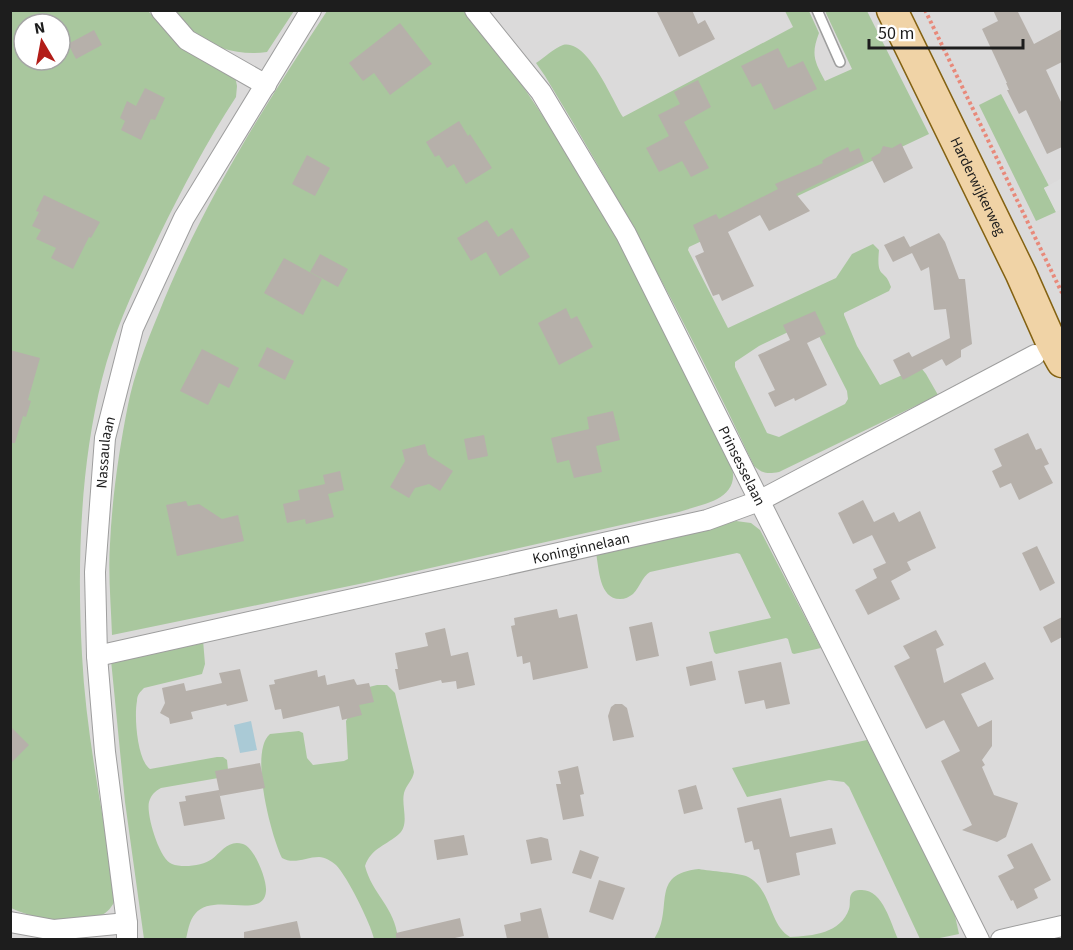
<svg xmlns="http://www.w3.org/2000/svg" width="1073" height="950" viewBox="0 0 1073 950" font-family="'Source Sans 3',sans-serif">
<rect width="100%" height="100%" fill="#edeae4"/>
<path fill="#dbdada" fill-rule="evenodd" d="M11,11H1062V939H11ZM24,24H60V60H24Z"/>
<path fill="#a9c79e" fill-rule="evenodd" d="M11,11H148L170,33L235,76L237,86L236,97C207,141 182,189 159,236C136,284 115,328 102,379C80,467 77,565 82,655C86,736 104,818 116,898C112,907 108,913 99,916C63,920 44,923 11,908ZM24,24H60V60H24Z
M170,11H294L267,52C242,56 215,49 194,34C185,28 178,18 170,11Z
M327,11H468C530,91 584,177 633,267C668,332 699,400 732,467C740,500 703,504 679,512L364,583L112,635C111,605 108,574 110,544C112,499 119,450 128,405C134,375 146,344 158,315C201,206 263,108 327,11Z
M785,11H809L819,33C811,54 814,61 825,81L852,69L825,11H867L929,134L689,247L688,250L728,328L836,278L852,254L873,244L879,250C876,281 885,267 891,287L889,291L844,313V315L857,346L880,385L918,368L922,369L926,374L938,395L779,472C768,474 763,474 754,466C691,332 622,202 545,76L536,63C544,58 554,48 563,45C588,39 612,100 623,117L793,27ZM805,324L815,328L847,391L848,399L845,404L779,437L767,433L735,367V362L759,346Z
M1001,94L1049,186L1044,188L1056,212L1036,221L979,105Z
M736,521L751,523L760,530L821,648L794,654L792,653L788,639L786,638L716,654L714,652L709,632L771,618L740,554L737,553L650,572C642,577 640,587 633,594C629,597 625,599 620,599C599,599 599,568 596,553Z
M203,640L205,664L202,674L144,688C140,692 137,695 137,701C134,716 137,760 150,769L217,757H223L227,760L228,770L224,777L161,788C155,791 151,795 149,802C146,814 159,859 172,864C182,868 203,866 212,859C221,852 229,839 243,844C255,848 267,880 266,891C264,921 213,891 195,914C189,921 188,931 186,939H144L125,802L111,660Z
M377,685H387L395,693L414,772C413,780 406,785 404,793C401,806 410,824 399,834C387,845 371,848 365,866C372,894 395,907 398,939H374C371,924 347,876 336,865C331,861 325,857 319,857C306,857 294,865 282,858C271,836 249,751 270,734L299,731L303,733L307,758L313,765L344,761L348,759L346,721L349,715L369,687Z
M867,740L954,911L959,934L935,939H920L849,787L844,782L829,780L747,797L732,768Z
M699,869C710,871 738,873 746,876C772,887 768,924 790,937C813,936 841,933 849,909C851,904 848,896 853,892C856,890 859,890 862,890C883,890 891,924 898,939H654C675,909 648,874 699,869Z"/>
<path fill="#ddd" d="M1062,178V209L1056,212L1044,188Z"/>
<path fill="#aacad6" d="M251,721L257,750L240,753L234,725Z"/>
<path fill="#b6b0aa" d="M656,10H692L698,24L705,20L715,39L679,57Z
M993,10H1017L1034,44L1062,29V62L1046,70L1062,104V147L1047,154L1026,110L1019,114L1007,90H1009L1006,83H1007L982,29L998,21Z
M400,23L432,64L390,95L374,73L363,81L349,63Z
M94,30L102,45L76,59L68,44Z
M778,48L788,68L803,61L817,89L774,110L761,83L752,87L741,66Z
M698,80L711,107L684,122L709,168L691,177L682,161L659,172L646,148L669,136L658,115L680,104L674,92Z
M145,88L165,98L155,120L151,119L141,140L121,130L125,121L120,118L127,101L136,106Z
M459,121L468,136L470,134L492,168L466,184L454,164L447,168L439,155L435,157L426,142Z
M901,143L913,168L884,183L871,158L880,153L883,146L892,148Z
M848,147L850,152L859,148L864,161L796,194L810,211L769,231L760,215L728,232L754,286L722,301L719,294L713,296L695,256L704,252L693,225L716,214L719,219L778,189L775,184L823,163L822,161L826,158Z
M307,155L330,168L315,196L292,184Z
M44,195L100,222L91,238L89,237L73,269L51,258L56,248L36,239L41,230L32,226L39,212L36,211Z
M487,220L498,237L512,228L530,257L500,276L486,252L471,261L457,238Z
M939,233L945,242L959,279H965L972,344L961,350V357L946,366L942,359L903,380L893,360L909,352L912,357L950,338L946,309L934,310L929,267L921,271L912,253L893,262L884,245L904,236L910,247Z
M320,254L348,269L338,287L310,272Z
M284,258L322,279L303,315L264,293Z
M566,308L571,319L577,316L593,347L559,365L538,323Z
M815,311L826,334L807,343L827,385L795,401L794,398L775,407L768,393L775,390L758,355L790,340L783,325Z
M267,347L294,361L285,380L258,366Z
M202,349L239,368L229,388L219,383L208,405L180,391Z
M10,350L40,358L28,400L31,401L26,417L23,416L15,443H10Z
M613,411L620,440L596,446L602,472L574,478L569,460L557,463L551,438L589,429L587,417Z
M1028,433L1036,450L1041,448L1049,464L1044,466L1053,483L1019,500L1011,483L1000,488L992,471L1002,466L994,449Z
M484,435L488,456L468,460L464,439Z
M425,444L428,455L453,471L440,491L429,484L415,488L409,498L390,487L405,461L402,450Z
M340,471L344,490L328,494L334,517L306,524L305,519L287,523L283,504L300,500L298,490L325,484L323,475Z
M863,500L874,522L894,512L899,522L920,511L936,548L907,562L911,570L891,581L900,599L868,615L855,590L877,578L873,569L886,563L872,535L853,544L838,513Z
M186,501L188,506L199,504L222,519L238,515L244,541L177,556L166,505Z
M1037,546L1055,583L1040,591L1022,553Z
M557,609L559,618L577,614L588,668L533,680L530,662L523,664L522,656L517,657L511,626L515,625L514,618Z
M1062,617V637L1051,643L1043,627Z
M652,622L659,656L636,661L629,627Z
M445,628L451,656L468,652L475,685L457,689L456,681L442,683L441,680L399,690L395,669H398L395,653L428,646L425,633Z
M936,630L944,645L936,649L944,683L985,662L994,679L961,694L978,727L992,720V746L982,760L985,765L982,767L994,795L1018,803L1006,837L997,842L962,830L972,825L941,761L960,751L944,720L926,729L894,666L910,658L903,646Z
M712,661L716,680L690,686L686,667Z
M781,662L790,704L766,709L764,700L745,704L738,671Z
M240,669L248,701L227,706L226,704L191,712L193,719L170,724L169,718L160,713L165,703L162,688L184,683L186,691L222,683L219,673Z
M317,670L318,677L325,675L327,685L354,679L357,685L369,683L374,702L359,705L362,715L342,720L339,706L283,719L281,709L275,710L269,685L275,684L274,680Z
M615,704H622L627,708L634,737L613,741L608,716L611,707Z
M10,726L29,745L10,764Z
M260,763L265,788L220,796L219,792L225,819L184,826L179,802L186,801L185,796L219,790L215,771Z
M578,766L584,794L580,795L584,816L563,820L556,784H561L558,771Z
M696,785L703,809L684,814L678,790Z
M781,798L790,837L832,828L836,844L796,853L800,875L767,883L759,849L754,850L752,841L745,843L737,808Z
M464,835L468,855L437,860L434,840Z
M541,837L548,839L552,860L531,864L526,840Z
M1032,843L1051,880L1034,889L1038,898L1017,909L1013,900L1011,901L998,876L1014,868L1007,855Z
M580,850L599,857L591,879L572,873Z
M599,880L625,888L613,920L589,912Z
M541,908L549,939H507L504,925L521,921L520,913Z
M460,918L464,936L455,938V939H396V933Z
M297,921L301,939H244V932Z"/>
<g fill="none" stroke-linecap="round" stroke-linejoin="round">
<g stroke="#9e9e9e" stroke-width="12">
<path id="service" d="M817,10L840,62"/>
</g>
<g stroke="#9e9e9e" stroke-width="22">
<g id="minor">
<path d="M161,10L187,40L266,85"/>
<path id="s1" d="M475,10L541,92L626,234L979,940"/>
<path id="s2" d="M97,656L707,520L759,501L1035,355"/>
<path d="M10,922L54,930L127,923"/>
<path id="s3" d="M127,940V923L105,752L97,656L95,572L105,438L133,328L184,218L311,10"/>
<path d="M1001,940L1062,926"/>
</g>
</g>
<g stroke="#846212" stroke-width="33">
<g id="primary">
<path id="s4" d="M892,10L1021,274L1052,344L1062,362"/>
</g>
</g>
<path stroke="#e8897a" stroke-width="4" stroke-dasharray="3 3" stroke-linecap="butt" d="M925,10L1062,293"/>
<use href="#service" stroke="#fff" stroke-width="9"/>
<use href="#minor" stroke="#fff" stroke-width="20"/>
<use href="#primary" stroke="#f0d3a6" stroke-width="30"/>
</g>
<g text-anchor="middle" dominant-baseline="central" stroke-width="6" stroke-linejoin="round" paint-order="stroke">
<g font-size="15" fill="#1d1d1d" stroke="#fff">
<text stroke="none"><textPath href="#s4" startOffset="196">Harderwijkerweg</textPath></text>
<text stroke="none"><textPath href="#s3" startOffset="490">Nassaulaan</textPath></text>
<text stroke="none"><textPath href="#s1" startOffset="530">Prinsesselaan</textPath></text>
<text stroke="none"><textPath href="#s2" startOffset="496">Koninginnelaan</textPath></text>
</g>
</g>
<rect width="1073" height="950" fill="none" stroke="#1d1d1d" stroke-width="24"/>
<g transform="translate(42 42) rotate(350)"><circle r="28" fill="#ffffff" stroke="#a5a5a5" stroke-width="1.5"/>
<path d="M0-4.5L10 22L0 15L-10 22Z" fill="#b21d18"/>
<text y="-9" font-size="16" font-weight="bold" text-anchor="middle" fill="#1d1d1d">N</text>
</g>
<path d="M869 39v9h154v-9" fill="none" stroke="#1d1d1d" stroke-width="3"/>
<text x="878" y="39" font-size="18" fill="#1d1d1d" stroke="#ffffff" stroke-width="4.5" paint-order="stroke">50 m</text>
</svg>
